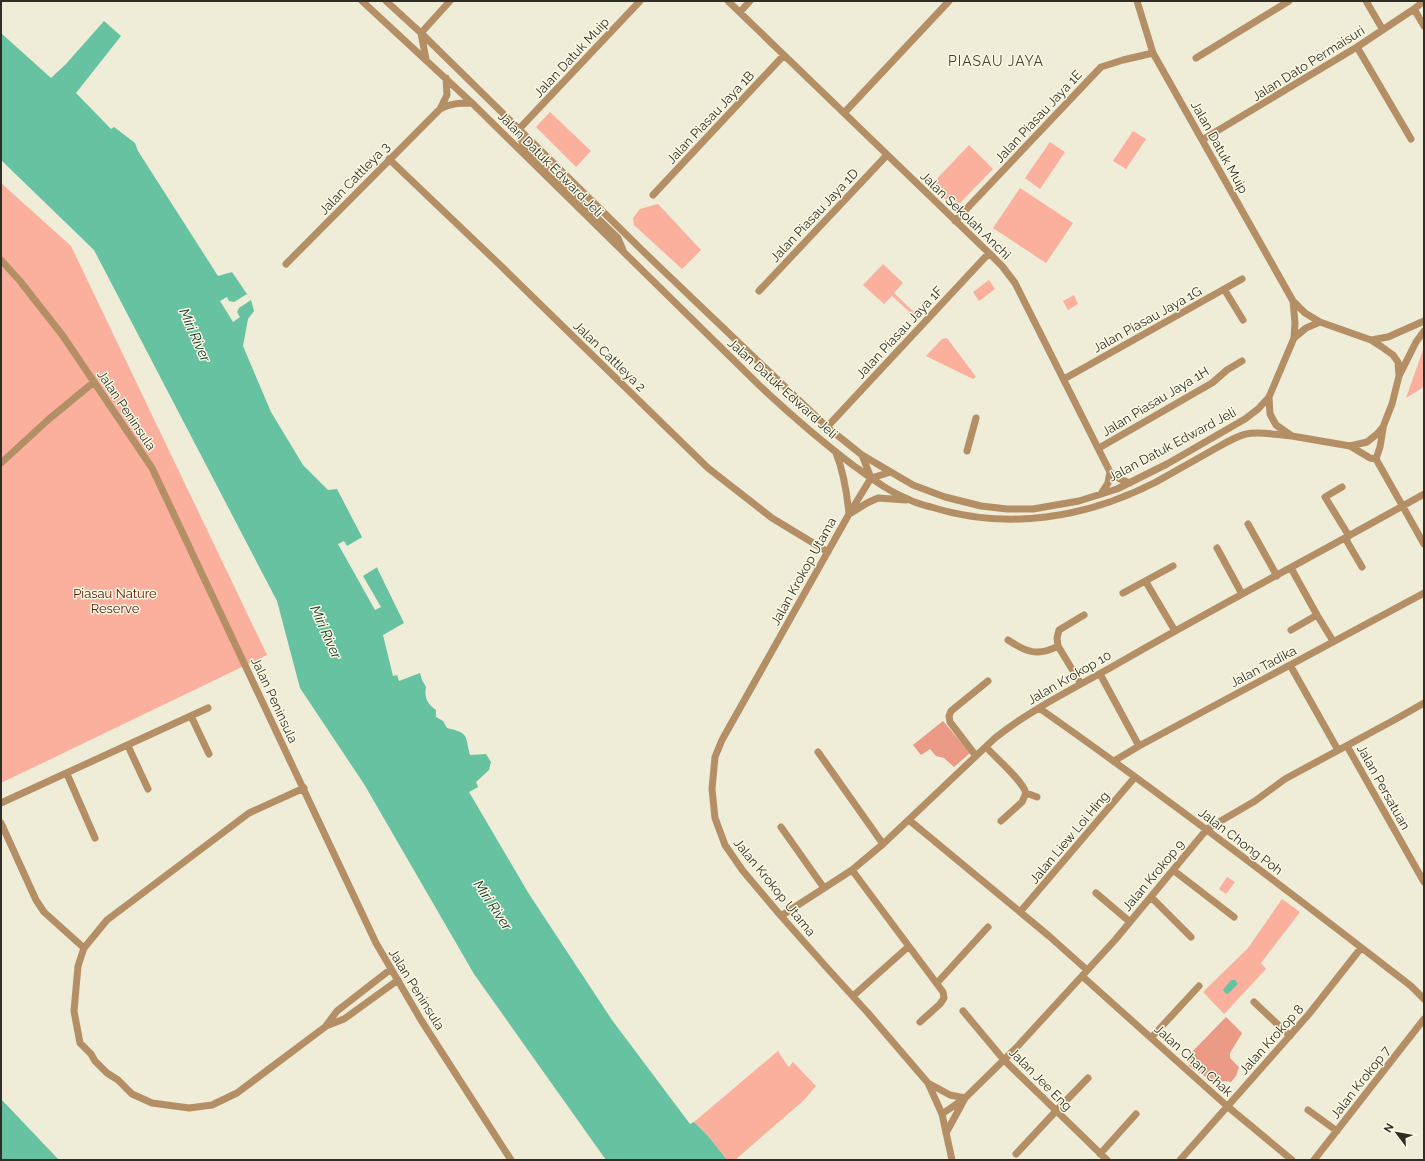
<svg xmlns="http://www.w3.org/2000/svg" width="1425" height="1161" viewBox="0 0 1425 1161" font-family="Raleway,sans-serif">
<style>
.green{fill:#fab09d}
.forest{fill:#ea9a85}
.water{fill:#66c2a1}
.pier{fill:#efecd8}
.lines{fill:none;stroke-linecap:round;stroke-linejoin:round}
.minor{stroke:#b48e65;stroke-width:7}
.labels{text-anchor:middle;stroke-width:3;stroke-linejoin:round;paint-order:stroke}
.street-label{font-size:13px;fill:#2f2e26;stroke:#fcfae5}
.park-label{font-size:13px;fill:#5c1604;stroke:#fcfae5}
.neighbourhood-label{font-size:14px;letter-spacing:1px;fill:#424030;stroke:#fcfae5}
.water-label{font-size:14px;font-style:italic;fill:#0c3629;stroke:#fcfae5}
</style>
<rect width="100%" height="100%" fill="#efecd8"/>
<path class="green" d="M550,112L591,151L576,167L536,127Z
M1133,131L1146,139L1126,169L1113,161Z
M1050,142L1065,152L1040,189L1025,178Z
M969,145L993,169L960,203L946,200L931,185Z
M1,183L71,246L267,655L1,783Z
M1020,188L1073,223L1046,263L993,228Z
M658,204L701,250L682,269L634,225L633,218L640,209Z
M883,264L903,283L894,293L917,315L915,317L892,296L884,304L863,285Z
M989,280L995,289L979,301L973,292Z
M1074,295L1078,304L1068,310L1063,301Z
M947,338L976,377L973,379L926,356L942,339Z
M1424,347V387L1406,398Z
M1227,877L1235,882L1226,894L1219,889Z
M1282,899L1300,912L1261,963L1266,969L1224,1014L1203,992L1248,948Z
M778,1051L787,1065L789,1067L793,1062L816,1086L804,1100L735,1160H727L709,1137L694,1122Z"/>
<path class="forest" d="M943,721L970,753L954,767L944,758L936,756L930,749L921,755L913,745Z
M1226,1017L1242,1033L1230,1053V1058L1239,1067L1236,1076L1231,1082L1225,1081L1215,1083L1189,1066L1188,1056Z"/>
<path class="water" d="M104,21L121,36L76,93L111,129L114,127L135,143L138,151L218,276L232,272L251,300L254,311L248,319L243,346L271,412L303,465L328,490L337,489L362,537L404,623L383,635L393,676L397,675L399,681L420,673L422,680L426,687C424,697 427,704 436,710V717L443,721L447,728C469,733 465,735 470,755L486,754L491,762L489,770L476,782L478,787L469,792L529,894L612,1020L690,1124L694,1122L709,1137L727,1160H606L474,974L364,784L300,688L277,601L94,250L1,160V33L51,78L66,64Z
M1231,980H1235L1238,984L1229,993L1226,994L1223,990Z
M1,1099L59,1160H1Z"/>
<path class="pier" d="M247,294L251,300L239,308L237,312L240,317L233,322L220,301L227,297L229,301L234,302Z
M364,536L379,566L363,576L381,607L375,610L338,544L344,541L347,546Z"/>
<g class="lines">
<path class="minor" d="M362,1L472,103L760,386C790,414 821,441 854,466C871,478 888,491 908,499C915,503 923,505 931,507C1007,531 1086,518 1156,482C1174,472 1193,461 1211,451C1222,445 1234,437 1246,434C1261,431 1277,435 1292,436
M386,1L421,33L648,256L827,427L862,455L913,485L945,497L981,506L1007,509H1033L1079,501L1117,489L1167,464L1245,419L1258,409L1269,397
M728,1L989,253L1002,266L1015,283L1110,472L1108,483L1101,494
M1137,1L1153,53L1293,301L1305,313L1320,322
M1366,1L1383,30
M1414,9L1424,26
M740,12L750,1
M1357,47L1411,139
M1196,58L1289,1
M426,59L421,33L450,1
M440,109C451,103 460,103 472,103
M844,113L949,1
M519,129L640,1
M519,129L521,139L524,147L618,238L623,250
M1202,140L1357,47L1414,9L1424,1
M389,159L500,265L708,468L772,518L828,552
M653,195L784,55
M955,221L1101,67L1123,60L1153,53
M1,260L20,281L63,336L152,468L376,943L421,1020L511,1160
M286,264L440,109L447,95L446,78
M1224,289L1243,320
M759,291L887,155
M1293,301L1295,323L1294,338
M1320,322L1371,340L1382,347L1393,355L1398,362L1399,376L1392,404L1383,427L1377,434L1367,442L1350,446L1292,436L1276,425L1270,414L1269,397L1294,338L1306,328Z
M1371,340L1388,337L1424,321
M1399,376L1416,342L1424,331
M1064,379L1242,279
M827,427L989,253
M1350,446L1370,458L1376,459
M1099,448L1212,383L1227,370L1242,361
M967,451L976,418
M836,453C844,473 847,493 849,514
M862,455L871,478
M1376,459L1424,544
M1376,459L1380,447L1383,429
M1,463L49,419L94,382
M1110,472L1120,479L1130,483
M871,478L849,514L722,740L715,757L712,789L715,818L725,845L743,871L781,916L828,969L868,1013L928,1083L942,1114L952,1160
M871,478L891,472
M1342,487L1325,497L1349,536
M851,513L867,503L878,498L906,500
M1248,524L1277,576
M1345,538L1362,567
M1217,548L1242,594
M1291,568L1317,615L1333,641
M1146,582L1175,631
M1123,593L1173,566
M1291,630L1317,615
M1008,640C1026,652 1038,657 1058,646L1081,684
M1058,646L1057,638L1059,630L1084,615
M1290,665L1338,750
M1100,674L1139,746
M1039,708C1166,797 1289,891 1411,986L1424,999
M191,716L209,754
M128,746L148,789
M1347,746L1424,882
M986,747C996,758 1022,780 1026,793L1022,802L1001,821
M818,752L883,844
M976,756L950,722L949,716L951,711L988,681
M1114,761L1139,746L1424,593
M67,774L95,838
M304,788L249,813L107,920L84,948L78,966L74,1011L80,1043L91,1054L95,1061L107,1073L118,1080L132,1094L152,1103L189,1108L212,1105L237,1093L325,1027L337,1011L391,969
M1026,793L1037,797
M1,803L208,708
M909,820L1049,936L1087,970
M1,823L36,900L44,912L84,948
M781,827L824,888
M852,870L943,992L944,998L940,1004L920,1022
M1173,870L1234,917
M1096,893L1130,922
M1151,897L1191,937
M1020,912L1135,777
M781,916L852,870L883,844L995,738C1034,707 1081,685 1124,660C1223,603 1325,550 1424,494
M1082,976L1227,1106L1292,1160
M937,983L988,927
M853,996L908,947
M1254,1002L1290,1036
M963,1011L1004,1060L1107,1160
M326,1026L344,1019L398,980
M1151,1038L1199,986
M928,1083L950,1095L965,1098
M1308,1110L1337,1131
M942,1114L965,1098L1016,1048L1115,940L1207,829L1255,801L1285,779L1396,719L1424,703
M946,1133L964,1100
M1016,1154L1056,1111L1088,1078
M1100,1154L1136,1114
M1180,1160L1309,1014L1361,948
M1314,1160L1424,1019"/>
</g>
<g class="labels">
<g class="street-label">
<text transform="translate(571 57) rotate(-47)" y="5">Jalan Datuk Muip</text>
<text transform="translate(1308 63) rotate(-32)" y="5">Jalan Dato Permaisuri</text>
<text transform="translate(1038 116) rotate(-47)" y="5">Jalan Piasau Jaya 1E</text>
<text transform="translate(710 117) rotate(-47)" y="5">Jalan Piasau Jaya 1B</text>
<text transform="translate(1220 147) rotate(61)" y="5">Jalan Datuk Muip</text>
<text transform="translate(551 164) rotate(45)" y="5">Jalan Datuk Edward Jeli</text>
<text transform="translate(354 178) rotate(-46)" y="5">Jalan Cattleya 3</text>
<text transform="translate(814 215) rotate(-47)" y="5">Jalan Piasau Jaya 1D</text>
<text transform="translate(966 215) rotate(44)" y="5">Jalan Sekolah Anchi</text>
<text transform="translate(1147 319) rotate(-29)" y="5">Jalan Piasau Jaya 1G</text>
<text transform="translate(899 332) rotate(-47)" y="5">Jalan Piasau Jaya 1F</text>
<text transform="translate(610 356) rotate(44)" y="5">Jalan Cattleya 2</text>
<text transform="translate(783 388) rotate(42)" y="5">Jalan Datuk Edward Jeli</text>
<text transform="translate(1155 401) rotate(-31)" y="5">Jalan Piasau Jaya 1H</text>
<text transform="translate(127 410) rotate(56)" y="5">Jalan Peninsula</text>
<text transform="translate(1172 444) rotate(-28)" y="5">Jalan Datuk Edward Jeli</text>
<text transform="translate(803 571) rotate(-61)" y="5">Jalan Krokop Utama</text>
<text transform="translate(1263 666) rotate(-28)" y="5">Jalan Tadika</text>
<text transform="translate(1069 677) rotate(-30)" y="5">Jalan Krokop 10</text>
<text transform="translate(275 700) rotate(65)" y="5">Jalan Peninsula</text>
<text transform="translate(1384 787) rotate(61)" y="5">Jalan Persatuan</text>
<text transform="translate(1069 837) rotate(-50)" y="5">Jalan Liew Loi Hing</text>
<text transform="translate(1241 841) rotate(37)" y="5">Jalan Chong Poh</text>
<text transform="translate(1153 875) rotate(-50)" y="5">Jalan Krokop 9</text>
<text transform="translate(775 887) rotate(51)" y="5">Jalan Krokop Utama</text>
<text transform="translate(417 989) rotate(58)" y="5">Jalan Peninsula</text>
<text transform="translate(1271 1039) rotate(-48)" y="5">Jalan Krokop 8</text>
<text transform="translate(1194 1060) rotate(42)" y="5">Jalan Chan Chak</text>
<text transform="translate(1041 1079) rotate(45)" y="5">Jalan Jee Eng</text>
<text transform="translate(1360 1082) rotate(-52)" y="5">Jalan Krokop 7</text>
</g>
<g class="park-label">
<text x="115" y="598">Piasau Nature<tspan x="115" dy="15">Reserve</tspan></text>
</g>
<g class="neighbourhood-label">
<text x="996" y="66">PIASAU JAYA</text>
</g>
<g class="water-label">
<text transform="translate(195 335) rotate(66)" y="5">Miri River</text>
<text transform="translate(326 632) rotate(66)" y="5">Miri River</text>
<text transform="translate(493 905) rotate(56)" y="5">Miri River</text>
</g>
</g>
<rect width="1425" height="1161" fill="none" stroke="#2f2e26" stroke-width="4"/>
<g transform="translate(1397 1133) rotate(302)" stroke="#fcfae5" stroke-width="3" paint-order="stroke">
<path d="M0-3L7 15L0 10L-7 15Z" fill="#2f2e26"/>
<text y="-6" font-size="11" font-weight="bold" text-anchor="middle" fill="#2f2e26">N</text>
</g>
</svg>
